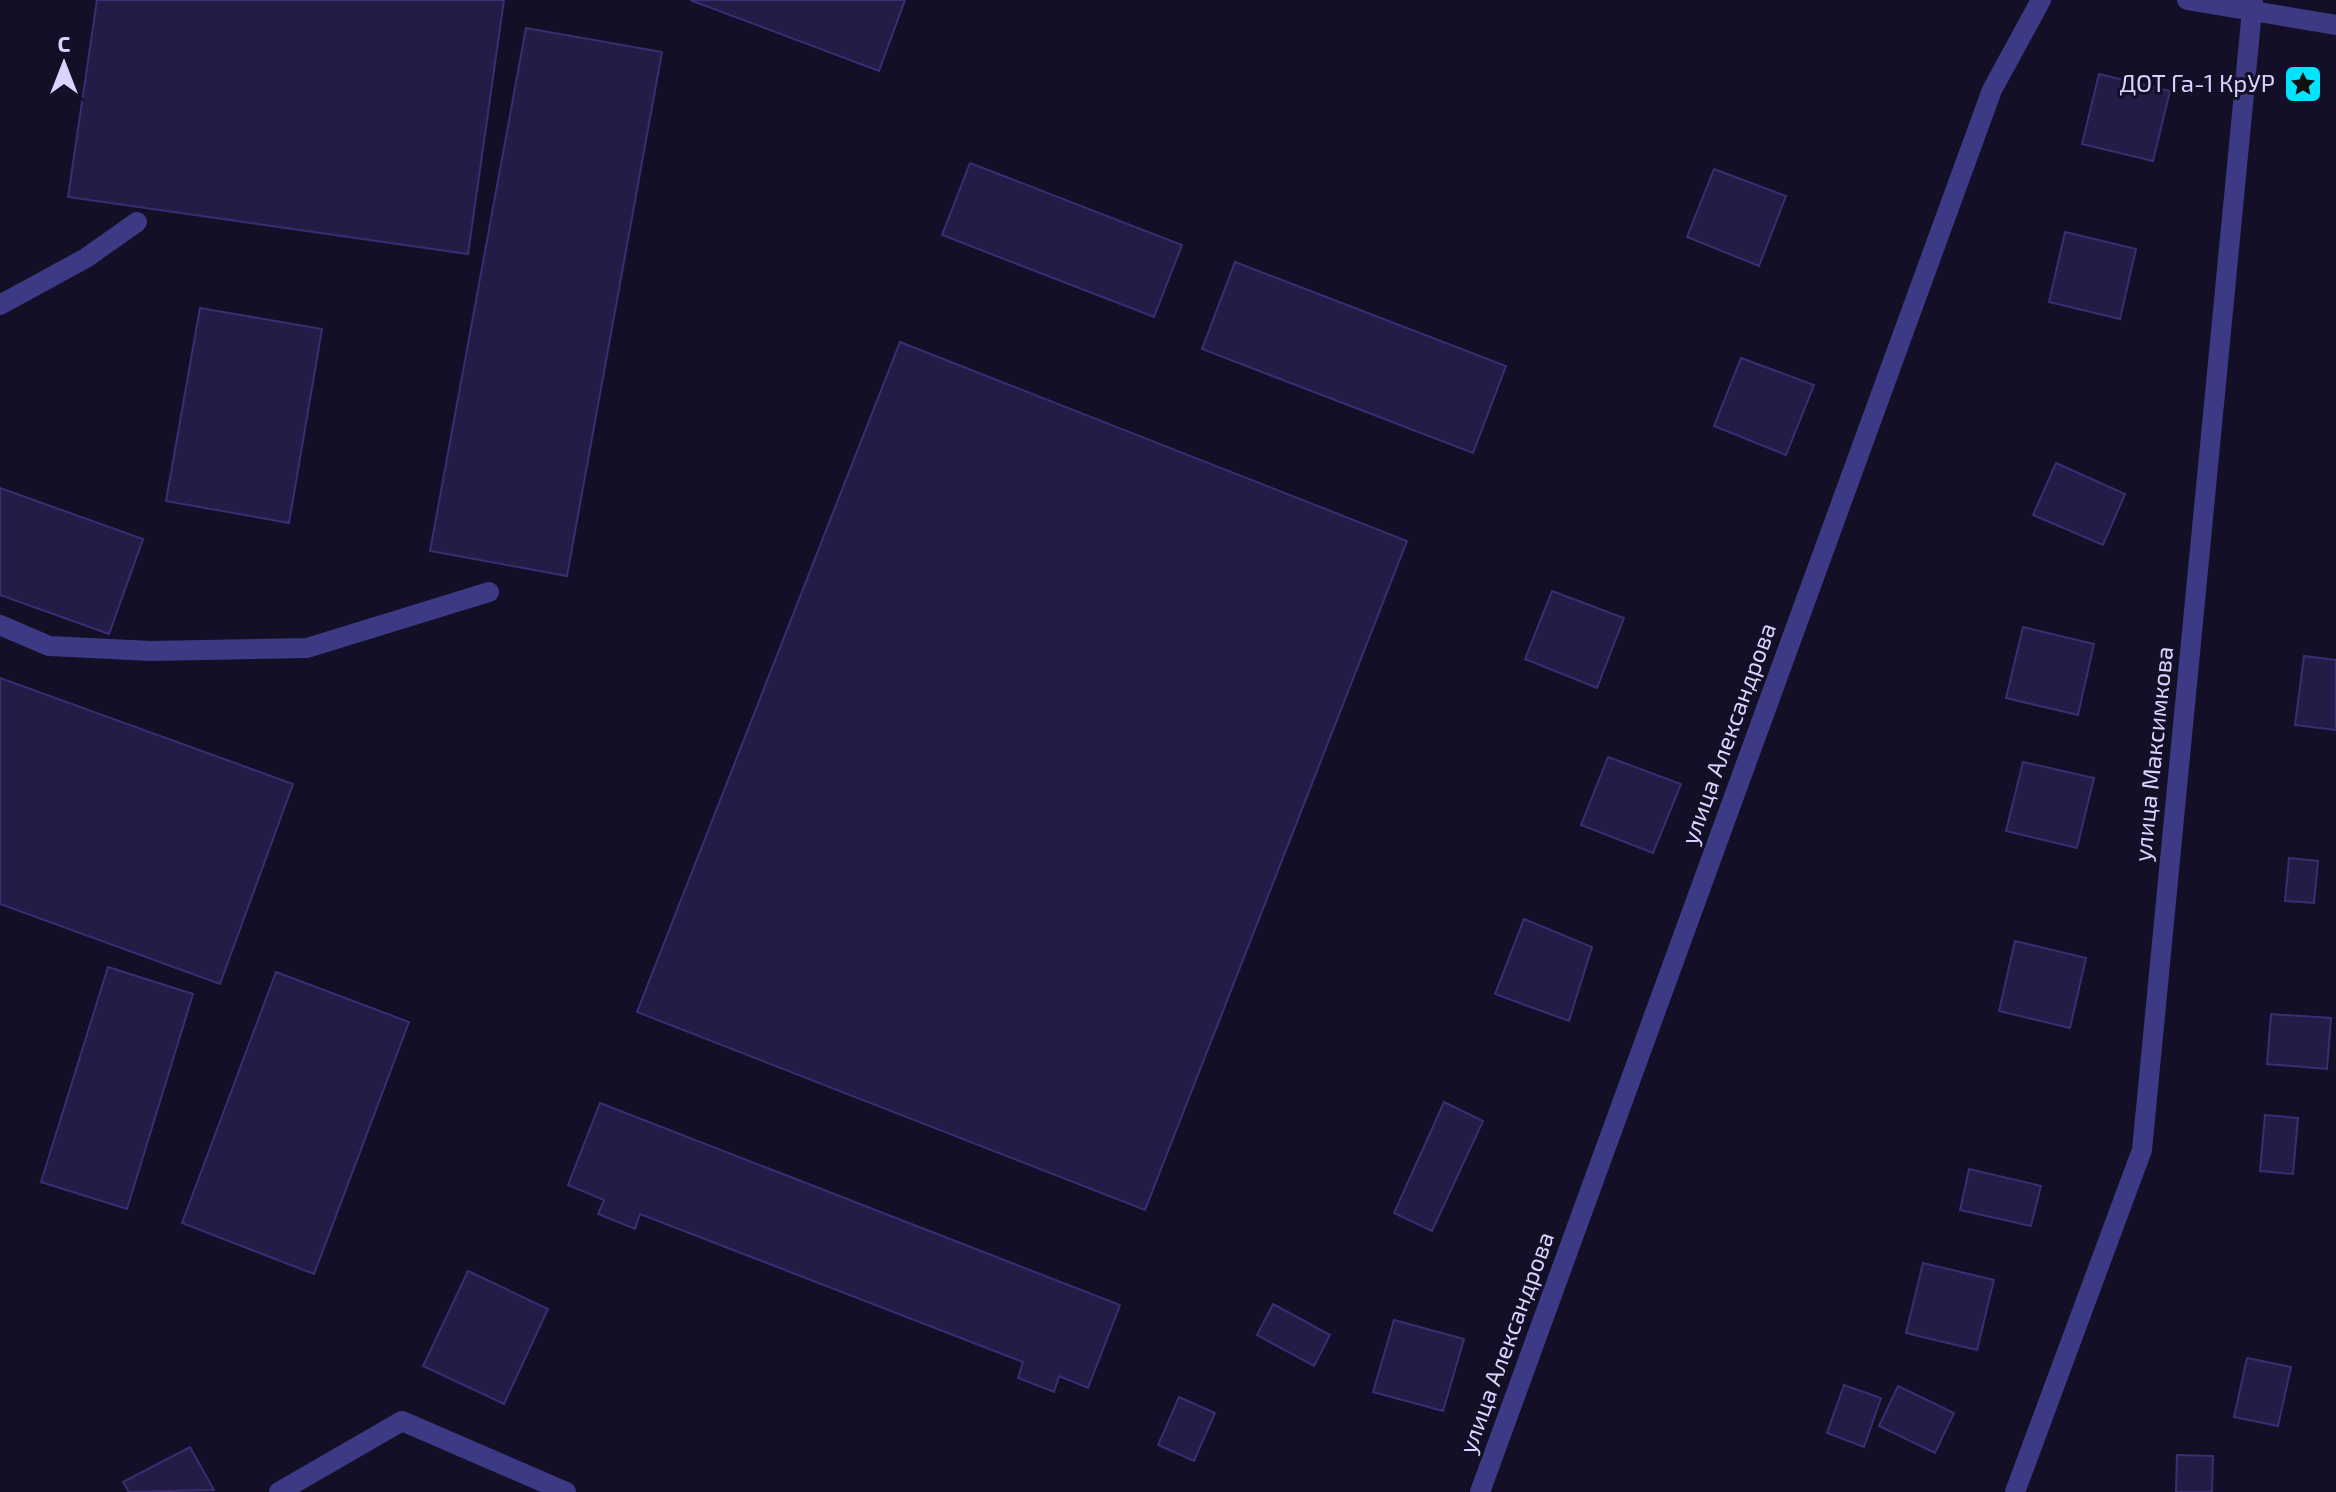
<svg xmlns="http://www.w3.org/2000/svg" width="2336" height="1492" viewBox="0 0 2336 1492" font-family="'Exo 2',sans-serif">
<style>
.building{fill:#241b47;stroke:#3b2d73;stroke-width:2}
.lines{fill:none;stroke-linecap:round;stroke-linejoin:round}
.service{stroke:#3d3a85;stroke-width:20}
.minor{stroke:#3d3a85;stroke-width:20}
.labels{text-anchor:middle;stroke-width:6;stroke-linejoin:round;paint-order:stroke}
.poi-label{font-size:24px;fill:#d9d4ff;stroke:#130f26;text-anchor:end}
.street-label{font-size:24px;fill:#d9d4ff;stroke:#130f26}
</style>
<rect width="100%" height="100%" fill="#130f26"/>
<path class="building" d="M97,0H504L468,254L68,197Z
M690,0H905L879,71Z
M526,28L662,52L567,576L430,551Z
M2099,74L2170,91L2153,161L2082,144Z
M970,163L1182,245L1154,317L942,235Z
M1714,169L1786,196L1759,266L1687,237Z
M2065,232L2136,249L2120,319L2049,302Z
M1235,262L1506,366L1473,453L1202,349Z
M200,308L322,329L289,523L166,501Z
M900,342L1407,541L1145,1210L637,1012Z
M1741,358L1814,385L1786,455L1714,426Z
M2056,463L2125,494L2103,545L2033,515Z
M0,488L143,539L109,634L0,595Z
M1552,591L1624,618L1597,688L1525,659Z
M2023,627L2094,644L2078,715L2006,698Z
M2304,656L2336,660V730L2295,725Z
M0,678L293,784L220,984L0,904Z
M1608,757L1681,784L1653,853L1581,825Z
M2023,762L2094,778L2077,848L2006,831Z
M2289,858L2318,861L2314,903L2285,901Z
M1524,919L1592,947L1569,1021L1495,994Z
M2015,941L2086,958L2070,1028L1999,1011Z
M108,967L193,994L127,1209L41,1182Z
M276,972L409,1022L314,1274L182,1223Z
M2271,1014L2331,1018L2327,1069L2267,1064Z
M1444,1102L1483,1121L1432,1231L1394,1213Z
M600,1103L1120,1305L1088,1388L1059,1376L1054,1392L1018,1378L1023,1362L640,1214L635,1229L598,1214L604,1200L568,1185Z
M2265,1115L2298,1118L2293,1174L2260,1171Z
M1969,1169L2041,1186L2031,1226L1960,1210Z
M1923,1263L1994,1280L1977,1350L1906,1333Z
M468,1271L548,1309L504,1404L423,1366Z
M1273,1304L1330,1335L1314,1366L1257,1335Z
M1394,1320L1464,1339L1443,1411L1373,1392Z
M2247,1358L2291,1367L2278,1426L2234,1417Z
M1844,1385L1881,1398L1864,1447L1827,1433Z
M1898,1386L1954,1413L1935,1453L1879,1426Z
M1179,1397L1215,1413L1194,1461L1158,1445Z
M190,1447L214,1490L129,1492L123,1482Z
M2177,1455L2213,1456L2212,1492H2176Z"/>
<g class="lines">
<path class="service" d="M0,305L86,258L137,222
M0,625L49,646L151,651L307,648L489,592"/>
<path class="minor" d="M2187,0L2336,25
M279,1492L402,1421L566,1492
M1480,1492L1992,90L2041,0
M2015,1492L2142,1150L2253,0"/>
</g>
<defs>
<g id="sight-square" transform="scale(2)"><rect x="-9" y="-9" width="18" height="18" rx="4" fill="#00e5ff" stroke="#130f26"/><path d="M0-6L1.8-2.2L6-1.7L2.9 1.2L3.7 5.4L0 3.3L-3.7 5.4L-2.9 1.2L-6-1.7L-1.8-2.2Z" fill="#111"/></g>
</defs>
<g fill-rule="evenodd">
<use href="#sight-square" x="2303" y="84"/>
</g>
<g class="labels">
<g class="poi-label">
<text x="2275" y="92">ДОТ Га-1 КрУР</text>
</g>
<g class="street-label">
<text transform="translate(1729 734) rotate(-70)" y="8">улица Александрова</text>
<text transform="translate(2154 754) rotate(-84)" y="8">улица Максимкова</text>
<text transform="translate(1507 1343) rotate(-70)" y="8">улица Александрова</text>
</g>
</g>
<g transform="translate(64 64)" stroke="#130f26" stroke-width="6" paint-order="stroke">
<path d="M0-6L14 30L0 20L-14 30Z" fill="#d9d4ff"/>
<text y="-12" font-size="22" font-weight="bold" text-anchor="middle" fill="#d9d4ff">С</text>
</g>
</svg>
